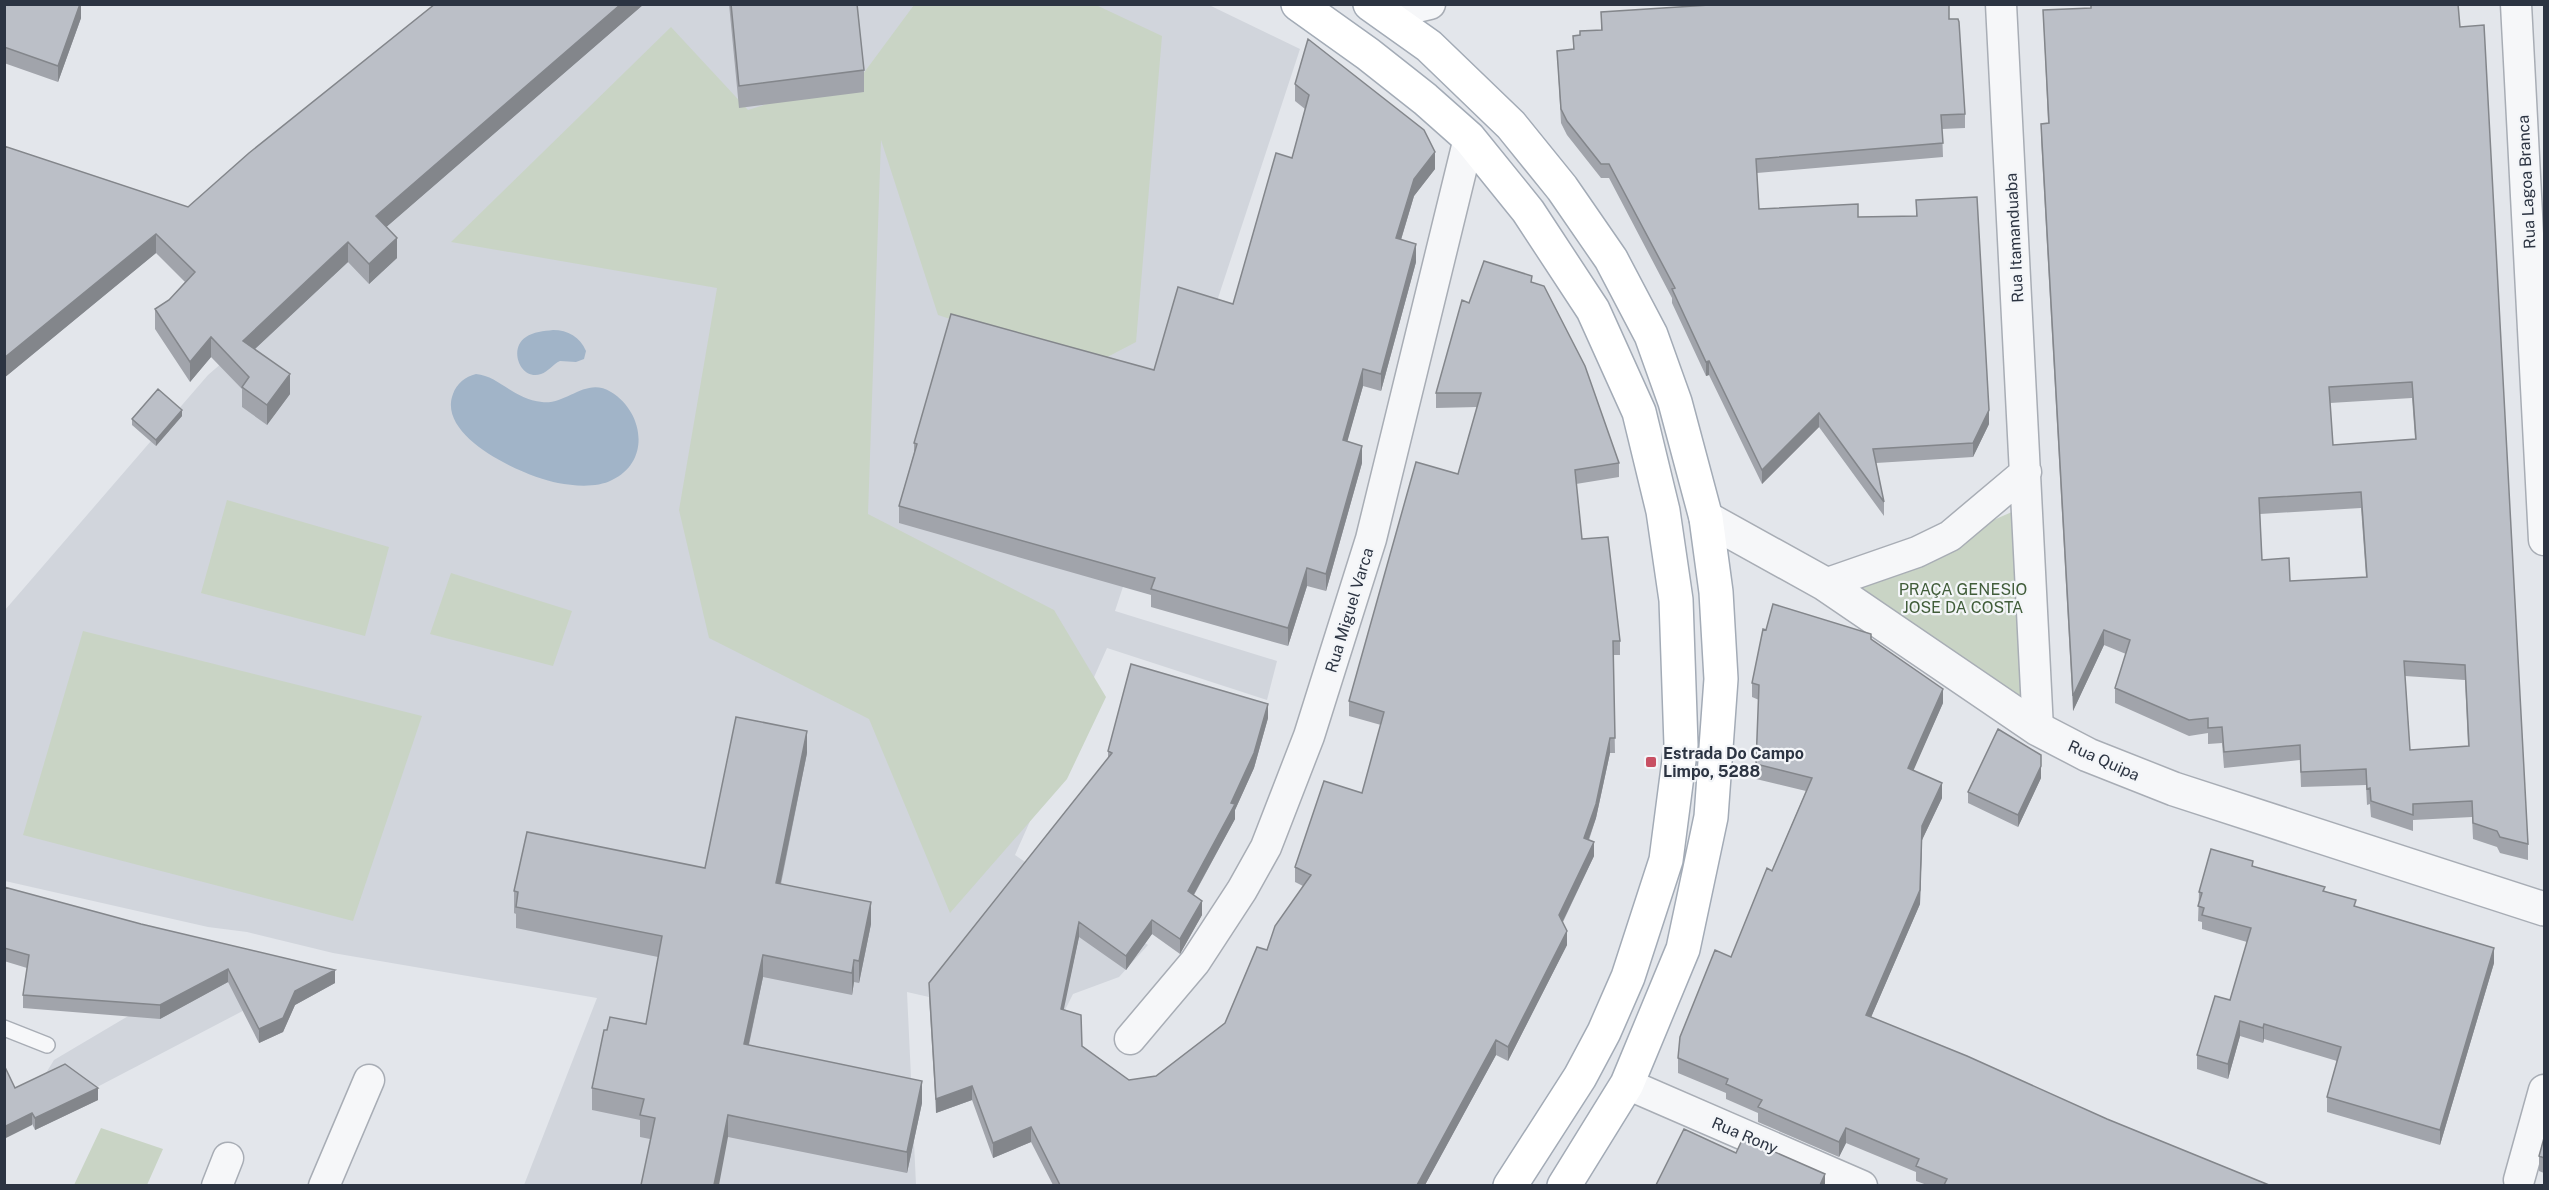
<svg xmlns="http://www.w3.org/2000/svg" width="2549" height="1190" viewBox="0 0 2549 1190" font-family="'Public Sans',sans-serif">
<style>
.built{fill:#d1d5dc}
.green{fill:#c9d4c5}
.water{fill:#a1b4c8}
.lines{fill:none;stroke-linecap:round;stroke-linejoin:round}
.service-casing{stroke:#a8adb5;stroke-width:18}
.minor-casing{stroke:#a8adb5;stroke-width:33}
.tertiary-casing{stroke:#a8adb5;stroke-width:36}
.primary-casing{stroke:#a3abb6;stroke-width:36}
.service{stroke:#f6f7f9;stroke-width:15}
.minor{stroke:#f6f7f9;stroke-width:30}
.tertiary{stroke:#f6f7f9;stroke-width:33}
.primary{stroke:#fff;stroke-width:33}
.wall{fill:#a1a4ab;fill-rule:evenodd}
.shaded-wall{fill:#83868b}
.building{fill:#bbbfc7;stroke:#83868b;stroke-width:1.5;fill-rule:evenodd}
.poi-dot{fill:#c85063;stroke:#f3f5f8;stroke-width:2}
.labels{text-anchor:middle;stroke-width:4.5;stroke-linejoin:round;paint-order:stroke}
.street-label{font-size:16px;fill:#2c3442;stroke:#f3f5f8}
.park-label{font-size:16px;fill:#415d3a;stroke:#f3f5f8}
.poi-label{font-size:16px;font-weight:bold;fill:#2c3442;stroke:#f3f5f8;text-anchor:start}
</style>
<rect width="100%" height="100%" fill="#e3e6eb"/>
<path class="built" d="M636,5H1209L1300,49L1115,611L1277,661L1267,700L1107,648L1015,855L1148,945L1119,977L1073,994L1057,1026L907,992L916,1185H524L597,998L333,953L247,932L208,927L5,881V610L208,375Z
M238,951L325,968L78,1097L46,1073L54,1060Z"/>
<path class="green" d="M914,5H1096L1162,36L1136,342L1092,365L938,315L881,140L868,514L1054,610L1106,697L1067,779L950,913L869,719L709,638L679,510L717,288L451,242L671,27L748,110L863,74Z
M227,500L389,547L365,636L201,593Z
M2021,508L2029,717L1840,587Z
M451,573L572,611L553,666L430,634Z
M83,631L422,716L353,921L23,835Z
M101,1128L163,1149L147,1185H74Z"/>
<path class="water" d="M553,330C568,330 580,337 586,351L584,359L576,362L560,361C553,364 548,372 541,374C520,381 508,348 526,337C533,332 544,331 553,330Z
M476,374C499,376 513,399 542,402C567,405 586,376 611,392C644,412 651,462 612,480C597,488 574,486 558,483C526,477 436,438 453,394C457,383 465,377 476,374Z"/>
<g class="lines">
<g class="service-casing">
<path id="service" d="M4,1028L47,1045"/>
</g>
<g class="minor-casing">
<path id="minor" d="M2001,4L2038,729
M2516,4L2544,540
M1384,15L1430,4
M1825,584L1917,552L1950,536L2026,472
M1130,1039L1195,962L1242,890L1266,847L1309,736L1371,539L1469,138
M1627,1084L1862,1186
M2519,1180L2544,1090
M217,1186L228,1158
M324,1186L369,1080"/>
</g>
<g class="tertiary-casing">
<path id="tertiary" d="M1706,518L1825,584L2038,729L2088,755L2174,789L2544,909"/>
</g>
<g class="primary-casing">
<path id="primary" d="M1298,4L1368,54L1425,99L1469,138L1528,211L1593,310L1639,412L1663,511L1676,600L1681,745L1666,860L1628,977L1604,1032L1580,1077L1510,1186
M1370,4L1429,46L1511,125L1562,188L1611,259L1651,335L1675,402L1706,518L1716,592L1721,679L1711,817L1683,949L1627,1084L1564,1186"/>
</g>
<use href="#service" class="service"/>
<use href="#minor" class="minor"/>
<use href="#tertiary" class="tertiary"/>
<use href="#primary" class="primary"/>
</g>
<path class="wall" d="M4,4H81V18L58,82L4,63Z
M435,4H644L386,227L397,258L369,284L348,262L255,349L290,394L267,425L242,407V389L211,357L190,382L155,329V309L169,300L185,282L156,253L4,378V146L188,207Z
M729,4H857L864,70V92L739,108Z
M2458,4L2528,844V860L2500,853L2497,847L2473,839L2472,817L2413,820V831L2371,817L2370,804L2367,805L2366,785L2301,787L2300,760L2224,768L2222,743L2208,744V733L2189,736L2115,703V688L2126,654L2104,645L2073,711L2041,139V124L2048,123L2043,10ZM2412,398L2415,439L2333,445L2330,403ZM2361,508L2366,577L2290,581L2262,560L2260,514ZM2405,676L2465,680L2468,746L2410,750Z
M1601,12L1949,19L1965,114V128L1942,129L1943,157L1757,173L1759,209L1858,217L1916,216V200L1989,424L1973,457L1876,463L1884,502V516L1819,427L1762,484L1709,375L1706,376L1672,303V298L1609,178H1601L1567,135L1561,123L1557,51L1573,49V36L1601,31Z
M1295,84L1435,169L1414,196L1401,240L1416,262L1381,391L1363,386L1347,441L1362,463L1326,591L1307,586L1288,646L1151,607V595L899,523V506L914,453V443L1154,370L1233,304L1292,158L1305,109L1295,101Z
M1532,282L1619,463V477L1576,484L1582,539L1620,641V655H1613L1615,753H1610L1596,818L1589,840L1594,856L1563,922L1567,945L1508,1061L1496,1055L1425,1185H1053L1031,1142L993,1158L972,1100L936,1113L929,997V983L1108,758V751L1268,718L1254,768L1235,810V819L1194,895L1202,915L1181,952L1180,954L1152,934L1126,970L1079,937L1063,1009L1082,1046L1129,1080L1156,1076L1225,1023L1303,886L1295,882V867L1362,793L1381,725L1349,716V701L1458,474L1477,407L1436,408V393L1469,303Z
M182,416L156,446L132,425V419Z
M1871,639L1943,703L1913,770L1942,798L1922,840L1920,904L1871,1017L2107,1119L2269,1185H1927L1916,1181V1172L1846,1143L1839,1157L1758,1122V1113L1726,1099V1093L1678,1073V1058L1731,957L1772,871L1806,791L1756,779L1759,700L1752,697V683Z
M807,753L781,884L871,924L859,983L854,982L852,995L763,977L749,1045L922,1103L907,1173L728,1137L650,1139L640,1137V1120L592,1110V1088L607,1030L646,1024L658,957L516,928V914L514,913V891L705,868Z
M2041,778L2018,827L1968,803V792Z
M2253,866L2325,891L2356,907L2494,963L2440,1145L2327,1112V1097L2337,1061L2264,1039L2263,1043L2240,1036L2228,1079L2197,1069V1055L2230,1000L2247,942L2202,929V922L2198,921L2199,892Z
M4,887L335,983L295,1005L283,1032L259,1043L228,982L160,1019L23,1008V995L27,968L4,961Z
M15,1088L98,1100L35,1130Z
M2544,1138V1173L2539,1171V1156Z"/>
<path class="shaded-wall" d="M80,4H81V18L58,82V66Z
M621,4H644L376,236V216Z
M1435,152V169L1414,196L1396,256V238L1414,179Z
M156,234V253L4,378V358Z
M397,238V258L369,284V264Z
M348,242V262L243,360V341Z
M1416,244V262L1381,391V374Z
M211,337V357L190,382V362Z
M1709,361V375L1706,376V362Z
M1363,369V386L1343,457V440Z
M290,374V394L267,425V405Z
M182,410V416L156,446V440Z
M1989,410V424L1973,457V443Z
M1819,413V427L1762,484V470Z
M1362,446V463L1326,591V574Z
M1307,568V586L1288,646V628Z
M2104,630V645L2073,711V696Z
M1943,689V703L1908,783V768Z
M1268,704V718L1254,768L1235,810V819L1188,905V891L1231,803Z
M807,731V753L776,905V883Z
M1610,738V753L1596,818L1584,852V838Z
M2041,766V778L2018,827V815Z
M1942,783V798L1922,840L1920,904L1866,1029V1015L1922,826Z
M1594,842V856L1559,929V915Z
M1202,901V915L1180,954V939Z
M871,902V924L859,983V961Z
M1152,920V934L1126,970V956Z
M1079,922V937L1061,1023V1009Z
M1567,931V945L1508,1061V1047Z
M2494,948V963L2440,1145V1130Z
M763,955V977L744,1066V1044Z
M854,960V982L852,995V973Z
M228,969V982L160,1019V1005Z
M335,970V983L295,1005L283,1032L259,1043V1029L295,991Z
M2240,1021V1036L2228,1079V1064Z
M2264,1024V1039L2263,1043V1028Z
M1496,1040V1055L1425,1185H1417Z
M922,1081V1103L907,1173V1152Z
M972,1086V1100L936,1113V1099Z
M98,1088V1100L35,1130V1118Z
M32,1113V1125L4,1139V1127Z
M728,1115V1137L719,1185H714Z
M1031,1127V1142L993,1158V1143Z
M1846,1128V1143L1839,1157V1142Z
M1825,1174V1185H1820Z"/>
<path class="building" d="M4,4H80L58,66L4,47Z
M435,4H621L376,216L397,238L369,264L348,242L243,341L290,374L267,405L242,387L249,377L211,337L190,362L155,309L169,300L195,272L156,234L4,358V146L188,207L249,153Z
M731,4H857L864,70L739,86Z
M1725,4H1949V19H1958L1959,22L1965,114L1941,115L1943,143L1756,159L1759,209L1858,204V217L1917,216L1916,200L1977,197L1989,410L1973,443L1873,449L1884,502L1819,413L1762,470L1709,361L1706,362L1672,289L1675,288L1609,164H1601L1567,121L1561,109L1557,51L1574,49L1573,36L1580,35V31L1602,30L1601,12Z
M2091,4H2458L2460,27L2484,25L2528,844L2500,837L2497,831L2473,823L2472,801L2413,804V815L2371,801L2370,788L2367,789L2366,769L2301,772L2300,745L2224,752L2222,727L2208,728V718L2189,720L2115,688L2130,640L2104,630L2073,696L2041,124L2049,123L2043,10L2091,8ZM2412,382L2416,439L2333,445L2329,387ZM2361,492L2367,577L2290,581L2289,558L2262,560L2259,498ZM2404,661L2465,665L2469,746L2410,750Z
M1308,39L1424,130L1435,152L1414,179L1396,238L1416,244L1381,374L1363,369L1343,440L1362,446L1326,574L1307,568L1288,628L1151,589L1155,578L899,506L917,444L914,443L951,314L1154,370L1178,287L1233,304L1276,153L1292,158L1309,95L1295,84Z
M1484,261L1532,276L1531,282L1544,286L1585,366L1619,463L1575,470L1582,539L1608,537L1620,641H1613L1615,738H1610L1596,804L1584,838L1594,842L1559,915L1567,931L1508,1047L1496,1040L1417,1185H1060L1031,1127L993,1143L972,1086L936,1099L929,983L1112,753L1108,751L1131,664L1268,704L1254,753L1231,803L1235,804L1188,891L1202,901L1181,937L1180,939L1152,920L1126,956L1079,922L1061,1009L1081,1015L1082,1046L1129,1080L1156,1076L1225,1023L1257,947L1267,950L1275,926L1311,875L1295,867L1324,781L1362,793L1384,712L1349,701L1416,462L1458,474L1481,393H1436L1462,300L1469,303Z
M158,389L182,410L156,440L132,419Z
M1773,604L1871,634V639L1943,689L1908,768L1942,783L1922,826L1920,890L1866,1015L1967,1056L2107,1119L2269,1185H1944L1947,1179L1916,1166L1919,1159L1846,1128L1839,1142L1758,1107L1762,1100L1726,1084L1728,1079L1678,1058L1680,1037L1715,950L1731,957L1767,868L1772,871L1812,778L1756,764L1759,685L1752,683L1763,629L1766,630Z
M736,717L807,731L776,883L871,902L859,961L854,960L852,973L763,955L744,1044L922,1081L907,1152L728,1115L714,1185H641L655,1118L640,1115L644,1099L592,1088L604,1030H607L610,1017L646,1024L662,936L516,907L518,892L514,891L527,832L705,868Z
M1998,729L2041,755V766L2018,815L1968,792Z
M2211,849L2253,861L2252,866L2325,887L2323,891L2356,900L2354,906L2494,948L2440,1130L2327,1097L2341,1047L2264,1024L2263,1028L2240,1021L2228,1064L2197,1055L2215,996L2230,1000L2251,928L2202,915L2204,908L2198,906L2202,893L2199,892Z
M4,887L141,924L335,970L295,991L283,1018L259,1029L228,969L160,1005L23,995L29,955L4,948Z
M65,1064L98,1088L35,1118L32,1113L4,1127V1065L15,1088Z
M1684,1129L1736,1153L1743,1138L1825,1174L1820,1185H1656Z
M2544,1138V1158L2539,1156Z"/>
<rect class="poi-dot" x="1645" y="756" width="12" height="12" rx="3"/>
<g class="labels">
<g class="street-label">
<text transform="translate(2526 182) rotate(-93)" y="6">Rua Lagoa Branca</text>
<text transform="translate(2014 238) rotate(-93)" y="6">Rua Itamanduaba</text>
<text transform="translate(1349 610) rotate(-73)" y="6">Rua Miguel Varca</text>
<text transform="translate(2104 760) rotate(24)" y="6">Rua Quipa</text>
<text transform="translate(1745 1135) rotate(23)" y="6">Rua Rony</text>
</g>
<g class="park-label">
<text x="1963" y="595">PRAÇA GENESIO<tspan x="1963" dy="18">JOSE DA COSTA</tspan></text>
</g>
<g class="poi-label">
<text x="1663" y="759">Estrada Do Campo<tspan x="1663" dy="18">Limpo, 5288</tspan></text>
</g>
</g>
<rect width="2549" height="1190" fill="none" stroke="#2c3442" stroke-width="12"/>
</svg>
